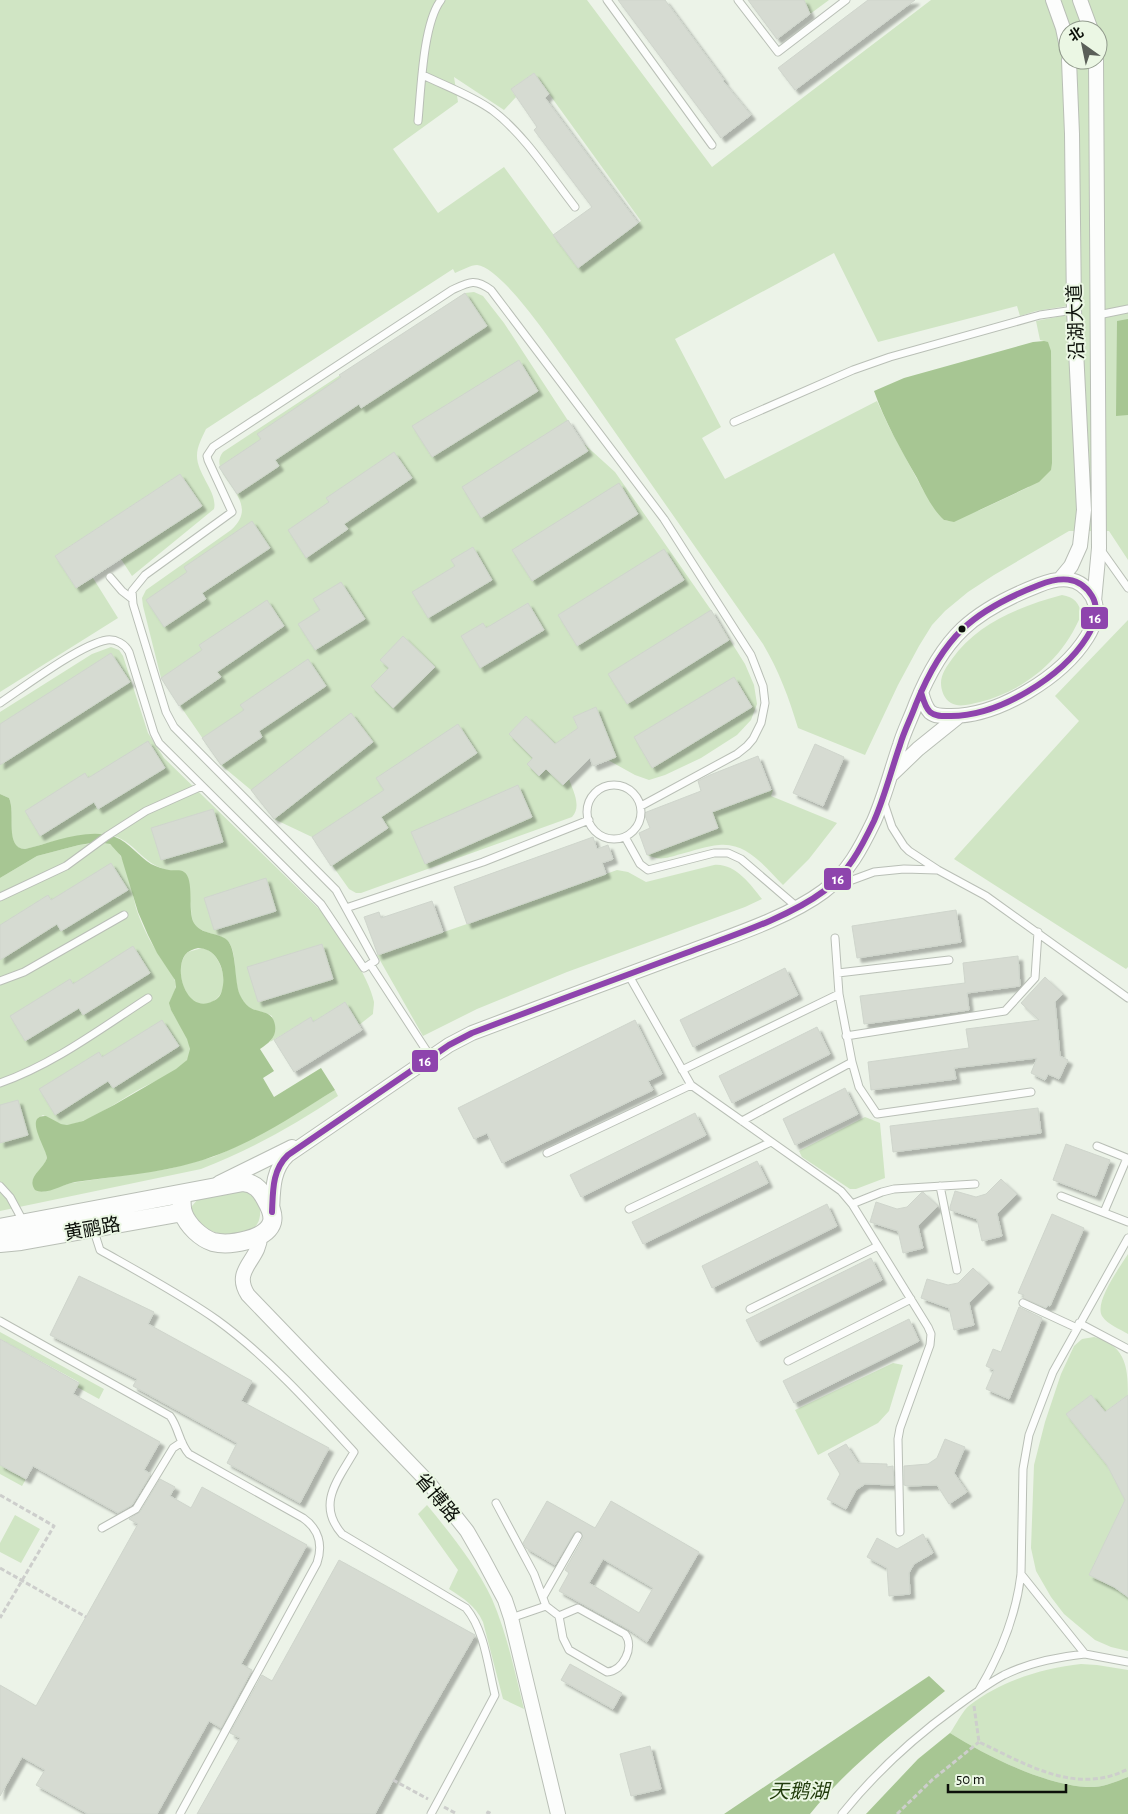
<svg xmlns="http://www.w3.org/2000/svg" width="1128" height="1814" viewBox="0 0 1128 1814" font-family="'Alegreya Sans','Noto Sans SC',sans-serif">
<style>
.green{fill:#d0e5c4;fill-rule:evenodd}
.water{fill:#a7c693;fill-rule:evenodd}
.building{fill:#d6dbd2;stroke:#cfd5cc;fill-rule:evenodd;filter:url(#shadow)}
.lines{fill:none;stroke-linecap:round;stroke-linejoin:round}
.service-casing{stroke:#b9bfb6;stroke-width:9}
.minor-casing{stroke:#b9bfb6;stroke-width:16}
.tertiary-casing{stroke:#b9bfb6;stroke-width:20}
.path{stroke:#cdcecc;stroke-width:3;stroke-dasharray:5 2.5;stroke-linecap:butt}
.service{stroke:#fcfdfc;stroke-width:7}
.minor{stroke:#fcfdfc;stroke-width:14}
.tertiary{stroke:#fcfdfc;stroke-width:18}
.bus-1-casing{stroke:#ebf7e4;stroke-width:10}
.bus-1{stroke:#8e44ad;stroke-width:6}
.bus-dot{fill:#0c100a;stroke:#ebf7e4;stroke-width:2}
.labels{text-anchor:middle;stroke-width:4;stroke-linejoin:round;paint-order:stroke}
.street-label{font-size:19px;fill:#0c100a;stroke:#ebf7e4}
.water-label{font-size:20px;font-style:italic;fill:#223d0c;stroke:#ebf7e4}
.line-badge{stroke:#ebf7e4;stroke-width:2}
.badge-label{font-size:14px;text-anchor:middle;font-weight:bold;fill:#fff}
</style>
<defs>
<filter id="shadow"><feDropShadow dx="4.5" dy="4.5" stdDeviation="1" flood-color="#0004"/></filter>
</defs>
<rect width="100%" height="100%" fill="#ecf3e8"/>
<path class="green" d="M0,0H587L712,167L931,0H1128V560L1109,531H1069L994,575L968,592L945,611L932,625L919,646L898,685L865,755L798,728C789,698 779,671 763,644L566,362C551,341 502,268 477,265C471,265 462,270 455,273L453,269L206,429C202,438 197,446 197,456C197,474 218,493 214,509L132,576L121,559L201,506L180,474L55,556L76,588L93,578L118,618L0,692ZM1068,30H1098V60H1068ZM534,73L641,221L578,268L504,167L438,213L393,149L458,102L454,77L504,110L516,97L511,89ZM834,253L878,342L1017,306L1020,316L1036,311L1067,306V315L1036,321L1040,340L1044,341L1029,487L980,510L948,521L944,520L923,490L889,427L877,401L725,479L702,438L721,427L675,339Z
M804,0H829L810,14Z
M474,292L483,296L504,323L582,442L615,472L629,492L711,610L745,664L754,685L757,704L751,720L737,735L701,758L665,775L649,780L635,775L608,760L616,756L596,708L573,717L578,729L566,736L556,745L526,716L509,734L563,785L569,779C573,791 582,806 572,817L361,893H356L349,889L312,837L274,819L251,790L221,765L161,678L143,606L142,598L146,590L231,530C266,499 204,476 223,452L465,293Z
M1062,595C1074,597 1080,603 1081,615C1063,659 1026,690 980,702C971,704 959,708 951,703C944,699 941,690 941,683C941,674 947,666 952,659C977,623 1021,606 1062,595Z
M1128,620V967L1126,969L954,859L1079,721L1055,696Z
M111,647L119,650L123,656L148,733L164,758L321,911C338,932 369,976 374,1002C374,1006 373,1010 373,1014L359,1025L345,1002L313,1022L310,1018L270,1042L275,1031L272,1016C264,1011 253,1012 247,1006C230,989 239,960 230,944C222,932 202,936 194,923C190,916 192,908 190,901C186,891 179,880 174,871C144,868 137,843 114,836C87,829 52,843 25,849C3,848 16,813 9,798L0,794V712L92,654Z
M771,790H773L771,796L837,823L809,859L783,885C765,867 747,842 719,845C706,846 693,851 681,854C666,858 661,861 647,855L718,828L712,812Z
M105,842C128,850 131,891 137,911C142,925 149,940 157,952C162,962 172,970 175,981C179,991 167,999 171,1009C176,1022 190,1035 190,1050C190,1055 188,1060 184,1063C172,1075 153,1082 138,1090C121,1100 86,1124 67,1125C59,1125 50,1119 43,1115L38,1118L47,1158L44,1166L37,1173L42,1192L71,1183L168,1169L213,1157L233,1148L270,1129L335,1090L338,1096C294,1125 251,1150 201,1169L0,1211V878L37,856L79,845Z
M714,865C735,863 750,884 762,899L745,907L567,972L477,1009L423,1036L377,955L467,924L617,870L628,872L646,882Z
M202,948C213,950 219,960 222,970C224,978 225,986 221,993C217,1002 202,1008 194,1002C181,993 175,963 188,952Z
M865,1117L880,1123L885,1178L856,1189H850L802,1157L799,1151Z
M241,1188C252,1192 259,1198 260,1210C263,1243 211,1240 197,1220C193,1215 191,1212 192,1206L198,1199Z
M1128,1254V1334C1120,1329 1108,1325 1102,1316C1094,1302 1120,1267 1128,1254Z
M0,1332L104,1389L99,1399L77,1387L79,1382L0,1339Z
M1094,1337C1128,1346 1128,1370 1128,1400L1125,1397L1105,1412L1091,1395L1066,1414L1107,1465L1125,1500L1089,1575L1114,1587L1128,1597V1651L1111,1647L1095,1640L1064,1614L1051,1597L1036,1571L1031,1548L1034,1465L1045,1422L1061,1374L1074,1346L1082,1339Z
M893,1363L903,1365L889,1411L878,1423L818,1455L795,1410Z
M0,1465L26,1479L22,1486L0,1474Z
M427,1505C450,1533 476,1565 492,1599C507,1634 515,1672 524,1709L503,1699L483,1622C475,1605 464,1599 449,1589L458,1570L418,1514Z
M15,1515L40,1529L21,1563L0,1552V1543Z
M1081,1664L1097,1665L1128,1670V1777C1117,1781 1107,1786 1095,1787C1052,1789 986,1756 950,1733C956,1725 962,1711 970,1705C1001,1681 1043,1668 1081,1664Z"/>
<path class="water" d="M1128,319V415L1116,416L1117,321Z
M1044,341L1048,342L1051,351L1052,463L1051,470L1039,482L954,522L944,520C932,509 924,492 917,478C901,450 885,422 874,391L904,378L1033,342Z
M0,794L9,798C16,813 4,848 25,849C52,843 87,827 115,837C129,842 138,856 151,864C157,867 163,869 169,870C174,871 180,869 184,872C195,879 187,911 194,923C201,935 218,932 227,940C237,949 234,982 240,995C242,999 245,1004 249,1007C259,1014 272,1009 275,1025C277,1037 269,1043 260,1049L274,1071L263,1078L274,1097L321,1068L335,1090C291,1117 246,1148 196,1162C157,1174 115,1176 75,1182C63,1184 46,1196 35,1190C26,1177 43,1170 47,1158C46,1147 23,1115 46,1116L61,1124L67,1125L83,1121L114,1105L176,1069L187,1060L190,1049L187,1039L171,1010L169,1003L176,987L175,980L157,953L148,935L138,912L121,856L110,844L98,842L79,845L37,856L0,878ZM198,948C218,948 227,973 222,990C221,995 218,999 213,1001C188,1015 173,972 185,955C188,951 193,949 198,948Z
M929,1676L945,1691C898,1729 849,1766 810,1814H724Z
M950,1733C986,1756 1052,1789 1095,1787C1107,1786 1117,1781 1128,1777V1814H866L918,1759Z"/>
<path class="building" d="M618,0H665L724,80L723,81L751,115L721,138Z
M748,0H804L810,14L777,39Z
M868,0H915L795,90L778,68Z
M534,73L549,94L545,98L638,223L578,268L553,235L592,207L534,130L537,127L511,89Z
M465,293L487,326L361,408L359,404L275,460L279,466L237,494L219,467L261,439L257,434L341,377L339,375Z
M519,360L538,391L432,457L412,426Z
M568,420L588,451L481,518L462,487Z
M394,452L412,478L344,524L348,529L306,558L288,530L329,502L326,498Z
M180,474L202,506L76,588L55,556Z
M619,483L638,514L532,581L512,550Z
M252,521L270,548L202,593L206,599L164,627L146,600L187,572L184,567Z
M473,547L492,580L428,618L412,592L455,566L451,560Z
M664,549L684,580L577,646L558,615Z
M341,582L365,619L315,650L298,624L320,610L313,599Z
M267,600L284,626L217,672L221,677L179,706L161,678L202,650L199,645Z
M528,603L544,630L480,668L461,636L483,623L486,628Z
M711,610L729,640L627,704L608,674Z
M403,636L435,667L393,708L371,686L389,668L380,660Z
M111,653L130,682L0,765V724Z
M308,659L326,686L259,731L262,737L221,765L202,738L244,710L240,705Z
M734,677L752,707L652,768L634,737Z
M596,707L616,757L593,766L590,758L563,785L546,769L539,776L527,764L533,758L509,734L526,716L555,744L578,728L573,717Z
M351,713L373,742L274,819L251,790Z
M458,724L477,753L381,817L388,828L331,866L312,837L384,790L376,778Z
M148,741L165,768L98,809L94,802L40,836L25,811L85,773L88,778Z
M815,744L844,757L823,806L793,793Z
M758,756L771,790L712,812L718,828L647,855L639,833L650,828L644,813L701,791L698,781L710,775Z
M518,785L532,817L425,864L411,832Z
M213,809L223,842L161,860L151,828Z
M593,837L597,849L608,845L613,859L602,863L606,874L467,924L454,887Z
M111,863L128,890L61,931L57,924L0,960V925L48,895L51,900Z
M266,878L276,911L214,930L204,898Z
M432,901L443,932L378,955L364,917L379,912L381,918Z
M956,910L961,942L857,958L852,926Z
M322,944L333,979L258,1002L247,967Z
M133,946L150,973L83,1015L79,1008L25,1041L10,1016L70,979L73,984Z
M1018,956L1020,986L967,993L969,1010L864,1024L860,996L965,983L963,963Z
M785,968L798,995L693,1047L680,1020Z
M1045,977L1063,994L1055,1002L1060,1056L1068,1060L1059,1079L1048,1074L1045,1080L1031,1073L1037,1058L954,1068L956,1079L871,1090L868,1062L969,1048L966,1029L1039,1020L1021,1003Z
M345,1002L362,1030L294,1072L274,1040L311,1017L313,1022Z
M162,1020L179,1046L113,1088L108,1081L55,1115L39,1089L99,1052L102,1057Z
M635,1020L662,1074L648,1081L653,1090L502,1163L487,1133L474,1139L458,1108Z
M817,1027L830,1054L732,1103L719,1076Z
M845,1088L858,1114L795,1145L783,1119Z
M18,1100L28,1135L0,1143V1105Z
M1038,1108L1041,1133L893,1152L890,1126Z
M695,1113L706,1135L581,1197L570,1175Z
M1066,1144L1110,1160L1096,1196L1053,1180Z
M757,1161L768,1183L643,1244L632,1222Z
M1001,1179L1017,1194L997,1214L1002,1236L982,1241L977,1219L950,1210V1207L955,1191L976,1197L986,1194Z
M923,1192L938,1206L918,1226L923,1248L903,1253L898,1231L870,1222L876,1202L897,1209L907,1207L921,1193Z
M827,1204L837,1226L712,1288L702,1266Z
M1052,1214L1084,1228L1050,1306L1048,1305L1046,1308L1023,1298L1024,1295L1018,1293Z
M871,1258L882,1280L757,1342L746,1320Z
M973,1268L989,1283L969,1303L974,1325L954,1330L949,1308L921,1298L927,1279L948,1285L958,1283Z
M79,1276L154,1312L148,1324L252,1381L241,1401L329,1448L300,1503L227,1463L237,1443L133,1386L137,1379L50,1335Z
M1019,1307L1042,1318L1009,1399L986,1389L994,1370L986,1366L993,1349L1001,1352Z
M909,1319L919,1341L794,1403L783,1381Z
M0,1339L79,1383L73,1394L160,1442L144,1470L151,1474L132,1505L118,1513L33,1466L26,1479L0,1465Z
M1091,1395L1105,1412L1128,1395V1597L1114,1587L1089,1575L1125,1500L1107,1465L1066,1414Z
M945,1439L965,1447L954,1473L967,1492L949,1504L937,1485L907,1486L904,1485V1466L928,1464L937,1458Z
M846,1444L858,1463L887,1464V1467L893,1466L894,1485L865,1484L856,1490L846,1509L827,1499L840,1474L828,1454Z
M160,1479L175,1487L170,1496L191,1508L202,1487L307,1545L241,1664L252,1670L221,1728L209,1721L157,1814H88L36,1785L45,1770L22,1757L0,1796V1685L36,1706L138,1524L129,1519L140,1512Z
M547,1501L595,1528L611,1501L699,1552L647,1642L628,1629L559,1591L569,1573L565,1570L583,1538L581,1532L578,1531L574,1533L555,1565L526,1548L523,1543ZM603,1559L653,1588L639,1613L589,1583Z
M923,1534L933,1553L914,1564L909,1573L910,1594L889,1596L887,1568L867,1557L877,1538L897,1549Z
M339,1560L475,1635L418,1734L375,1814H197L240,1738L230,1733L262,1675L272,1681Z
M570,1664L622,1693L613,1709L561,1680Z
M650,1746L661,1789L631,1796L620,1754Z"/>
<g class="lines">
<g class="service-casing">
<path id="service" d="M607,0L712,145
M738,0L778,52L846,0
M423,75C445,86 471,95 492,110C524,134 550,175 575,207
M418,121C421,90 423,23 441,0
M1098,315L1128,309
M734,422L853,370L890,357L1040,315L1074,310
M1101,550L1128,588
M110,577L122,591L131,598
M0,703C24,687 81,644 107,640C116,639 125,644 129,652L154,733L159,743L321,904L364,968L375,961L336,890L174,727L166,712L133,604L132,591L145,575L232,512L208,460L207,456L213,447L452,290C469,282 475,278 491,290L664,519L751,655L763,686L765,703L761,723L753,739L747,746L737,754L641,806
M587 812a27 27 0 1 1 54 0a27 27 0 1 1-54 0Z
M884,803L892,827L904,846L909,851L938,870L986,896L1128,998
M625,837L640,864L648,870L714,853H728L741,859L797,907
M836,886L874,872L904,869L937,870
M0,897L66,866L107,836L146,811L202,786
M346,908L483,862L589,820
M835,938L839,994L852,1062L859,1087L877,1114L1031,1092
M370,964L430,1056
M838,973L949,960
M628,974L691,1085L841,1191L852,1204L928,1327L931,1334L930,1345L900,1428L898,1439L900,1532
M0,981L24,972L124,915
M846,1036L1005,1011L1035,978L1038,932
M682,1070L839,994
M0,1083C54,1064 100,1029 148,998
M742,1121L852,1062
M1097,1146L1127,1158L1104,1212
M547,1153L691,1085
M0,1186L10,1197L24,1223
M940,1186L957,1270
M1061,1196L1128,1222
M852,1204L882,1192L894,1189L975,1184
M629,1209L771,1142
M93,1228L100,1250C139,1272 180,1294 217,1320C268,1357 312,1406 354,1452C338,1480 316,1504 342,1534L466,1608C485,1631 488,1667 495,1695L431,1814
M1023,1303L1077,1328
M750,1309L878,1246
M0,1321L170,1416C179,1428 179,1443 189,1454L303,1518C319,1529 323,1545 317,1563L180,1814
M1079,1323L1128,1349
M788,1361L911,1299
M496,1503L534,1574L546,1606L511,1618
M102,1528L136,1509L173,1448L182,1442
M1021,1574L1085,1654L1128,1662
M543,1597L578,1536
M546,1606L559,1616L563,1638L569,1650L607,1672C623,1671 635,1647 625,1634L578,1608L559,1616
M979,1690C1000,1655 1016,1616 1021,1574L1023,1469L1029,1435L1053,1372L1128,1238
M842,1814C875,1773 913,1738 956,1707C971,1696 987,1684 1004,1675C1028,1663 1058,1657 1085,1654"/>
</g>
<g class="minor-casing">
<path id="minor" d="M1053,0L1063,28L1068,52
M1080,0L1091,30
M1061,578L1071,566L1080,546L1084,510L1074,310L1072,134L1069,60
M1094,601L1099,548L1096,60
M892,774L918,749L959,716
M219,1183L292,1147
M272,1212C273,1191 272,1170 288,1155L449,1045L472,1033C543,1006 615,979 686,953C728,937 788,918 824,891C848,873 861,848 874,821C885,796 891,771 900,745C904,731 911,718 916,704C943,637 972,611 1039,585C1059,577 1079,575 1092,596C1100,609 1094,626 1087,637C1062,677 999,716 951,716C944,716 936,717 930,712C925,707 923,699 921,692
M260,1235C261,1260 231,1269 248,1295L428,1482L467,1531L482,1557L505,1600L511,1618L558,1814"/>
</g>
<g class="tertiary-casing">
<path id="tertiary" d="M0,1228L243,1182C255,1183 261,1190 266,1200C270,1207 274,1214 272,1222C267,1240 229,1246 213,1242C201,1238 188,1226 183,1213C181,1207 182,1200 181,1194
M0,1243L21,1241L183,1212"/>
</g>
<path class="path" d="M0,1495L54,1526L0,1618
M0,1568L86,1617
M974,1706L979,1742C1026,1764 1076,1796 1128,1769
M393,1780L428,1799
M444,1807L457,1814
M487,1814L488,1812L492,1814
M897,1814L932,1780L979,1742"/>
<use href="#service" class="service"/>
<use href="#minor" class="minor"/>
<use href="#tertiary" class="tertiary"/>
<g class="bus-1-casing">
<path id="bus-1" d="M272,1212C273,1191 272,1170 288,1155L449,1045L472,1033C543,1006 615,979 686,953C728,937 788,918 824,891C848,873 861,848 874,821C885,796 891,771 900,745C904,731 911,718 916,704C943,637 972,611 1039,585C1059,577 1079,575 1092,596C1100,609 1094,626 1087,637C1062,677 999,716 951,716C944,716 936,717 930,712C925,707 923,699 921,692"/>
</g>
<use href="#bus-1" class="bus-1"/>
</g>
<circle class="bus-dot" cx="962" cy="629" r="4.5"/>
<g class="labels">
<g class="street-label">
<text transform="translate(1075 322) rotate(-92)" y="7">沿湖大道</text>
<text transform="translate(92 1228) rotate(-10)" y="7">黄鹂路</text>
<text transform="translate(438 1497) rotate(50)" y="7">省博路</text>
</g>
<g class="water-label">
<text x="799" y="1798">天鹅湖</text>
</g>
</g>
<g class="line-badge">
<rect x="1080" y="606" width="29" height="24" rx="5" fill="#8e44ad"/>
<rect x="823" y="867" width="29" height="24" rx="5" fill="#8e44ad"/>
<rect x="411" y="1049" width="28" height="24" rx="5" fill="#8e44ad"/>
</g>
<g class="badge-label">
<text x="1095" y="623">16</text>
<text x="838" y="884">16</text>
<text x="425" y="1066">16</text>
</g>
<g transform="translate(1083 45) rotate(327)"><circle r="24" fill="#ebf7e4" stroke="#929b8d"/>
<path d="M0-4L9 19L0 12L-9 19Z" fill="#5a5f58"/>
<text y="-8" font-size="14" font-weight="bold" text-anchor="middle" fill="#0c100a">北</text>
</g>
<path d="M948 1784v8h118v-8" fill="none" stroke="#0c100a" stroke-width="2.5"/>
<text x="956" y="1784" font-size="15" fill="#0c100a" stroke="#ebf7e4" stroke-width="4" paint-order="stroke">50 m</text>
</svg>
